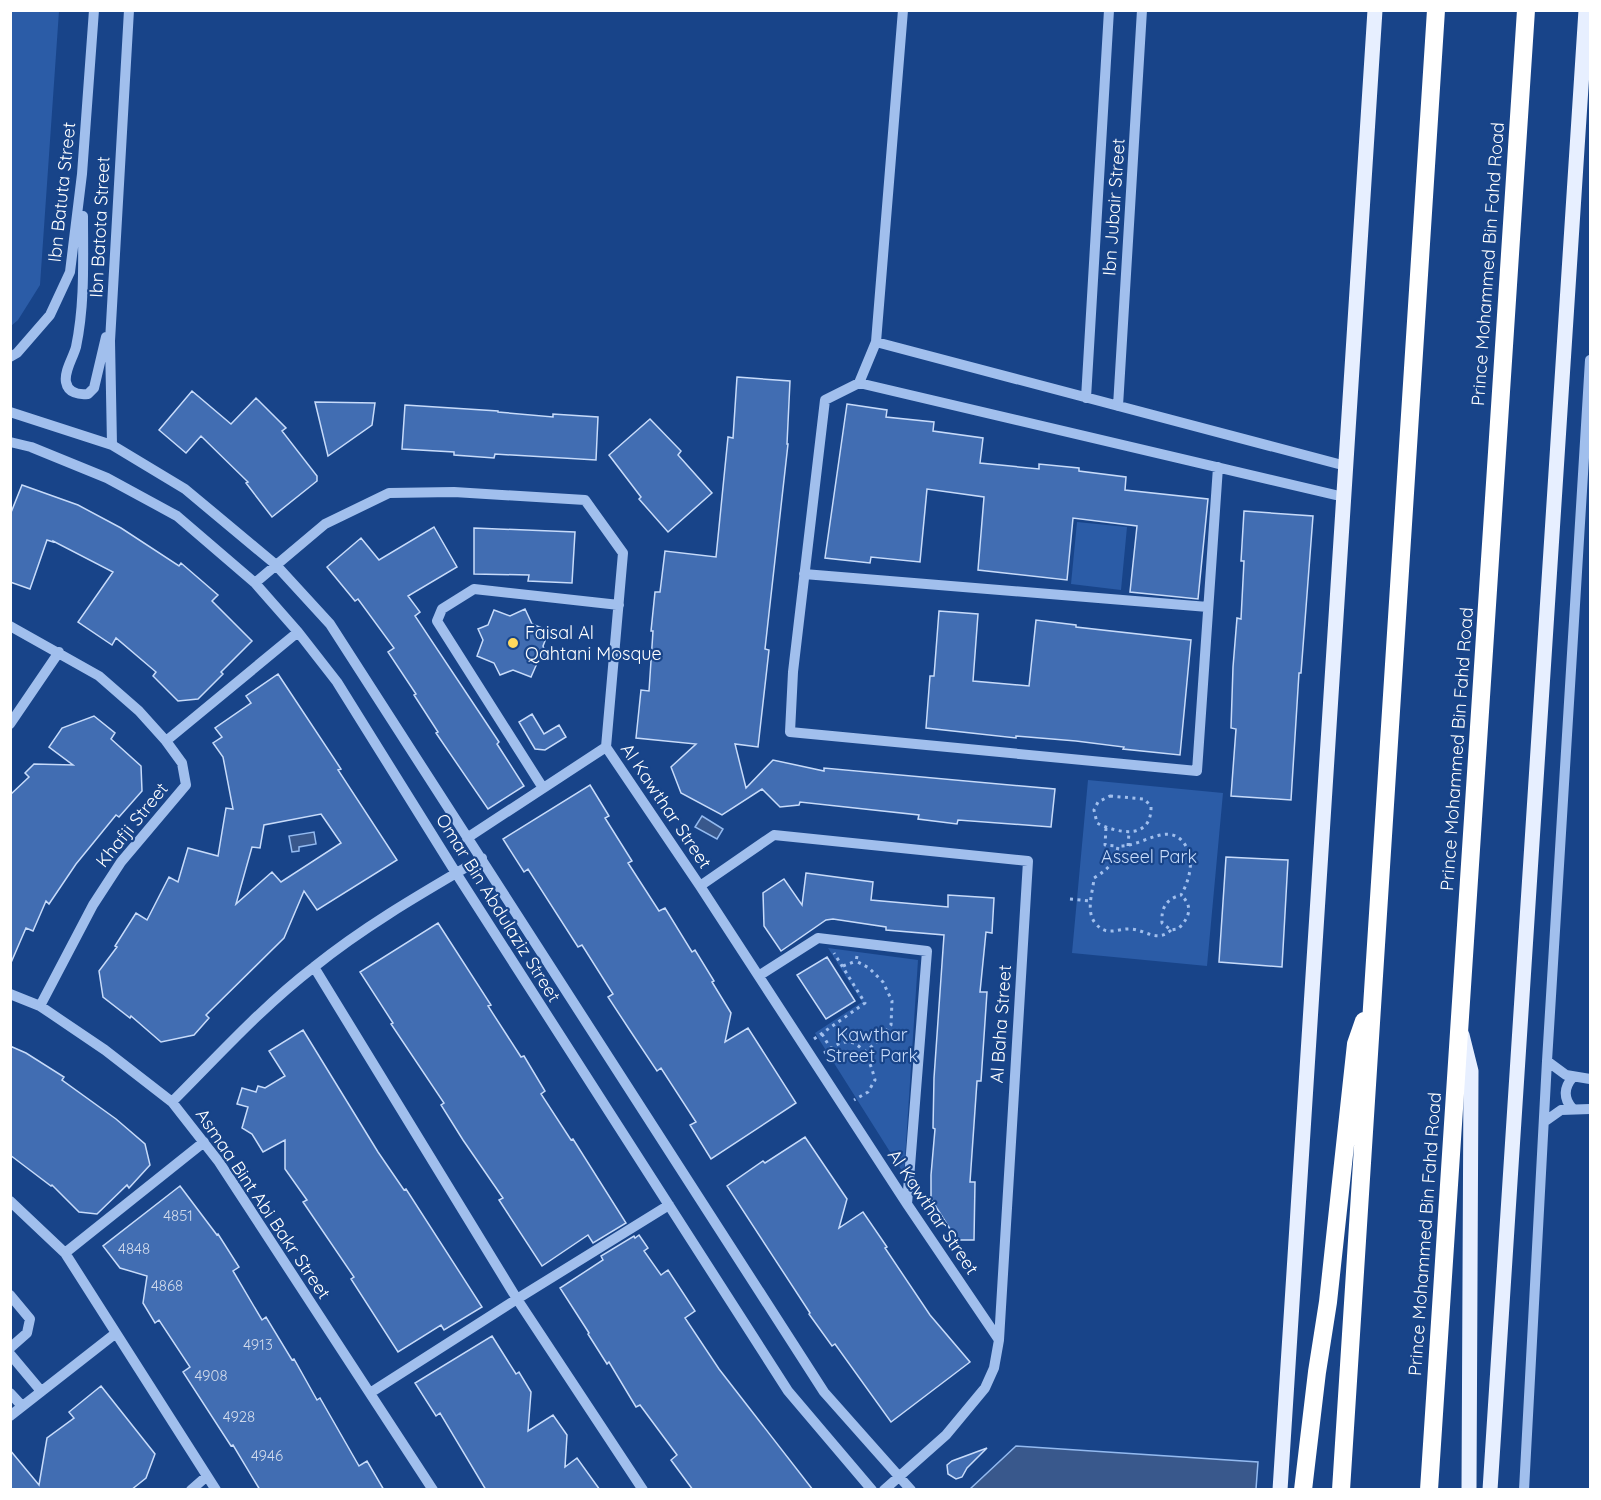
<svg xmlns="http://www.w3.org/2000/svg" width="1601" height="1500" viewBox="0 0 1601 1500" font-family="Quicksand,sans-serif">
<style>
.green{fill:#2b5ca7}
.water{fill:#39588c;stroke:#93baf0;stroke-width:1.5}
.building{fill:#416db2;stroke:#c7dbfa;stroke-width:1.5;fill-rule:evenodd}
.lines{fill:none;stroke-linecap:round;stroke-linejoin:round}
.path{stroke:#a1bfed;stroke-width:3;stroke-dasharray:3 4.5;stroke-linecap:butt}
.minor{stroke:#a1bfed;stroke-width:10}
.major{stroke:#e7efff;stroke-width:15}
.highway{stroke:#fff;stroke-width:18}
.poi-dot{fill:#ffd95d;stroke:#184489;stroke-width:2}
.labels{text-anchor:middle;stroke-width:4.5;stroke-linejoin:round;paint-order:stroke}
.number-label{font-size:15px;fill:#d0daec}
.street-label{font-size:18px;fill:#fff;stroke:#184489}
.poi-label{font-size:18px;fill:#fff;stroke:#184489;text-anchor:start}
.park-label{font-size:18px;fill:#c7dbfa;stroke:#184489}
</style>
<rect width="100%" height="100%" fill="#184489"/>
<path class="green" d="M11,10L59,11L40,285L18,320L11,326Z
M1077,522L1127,527L1121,590L1071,584Z
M1088,780L1223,793L1207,966L1072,953Z
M828,948L918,960L904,1174L815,1033L862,1002Z"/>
<path class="water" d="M702,816L723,829L717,839L695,827Z
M314,832L316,844L299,847V851L292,852L289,836Z
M1016,1446L1258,1462L1256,1489H970Z"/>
<path class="building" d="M737,377L790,381L787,444H788L765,649L769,650L758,747L735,744L746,788L773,760L824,771V768L1055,789L1051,827L958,820L957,824L918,819L919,815L800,802L799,805L780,807L762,789L722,815L681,793L671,767L696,744L636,738L641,690L649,691L653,631H651L655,592H660L665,551L716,557L728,437L733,438Z
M192,391L231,424L256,398L286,428L282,431L317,476V481L272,517L246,483L248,482L201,436L186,453L159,430Z
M315,402L375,403L372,425L328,456Z
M847,404L887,410L886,417L934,422L933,431L983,438L980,463L1039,469V464L1079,468V471L1126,477L1125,490L1208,499L1198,599L1130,592L1137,526L1073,518L1067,580L978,570L984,497L927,489L920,562L871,557L870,563L825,558Z
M405,405L498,411V412L553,417V414L598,417L596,460L495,454L494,458L454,455V452L402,449Z
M650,419L681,451L678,455L712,493L668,532L639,499L641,497L609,455Z
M22,485L78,505L121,528L179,566L181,563L218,595L212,601L252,641L221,672L223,674L198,699L178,701L153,676L156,672L116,638L112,645L78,622L113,572L53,541V542L47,540L30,589L10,582V515Z
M1244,511L1313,516L1301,673H1299L1291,800L1231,796L1236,729L1231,728L1233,667L1237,618L1241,619L1244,561H1241Z
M434,527L457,567L408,596L420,612L415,616L499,742L497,744L524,786L488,809L436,733L438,732L414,695L416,694L388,652L394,648L358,599L355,601L327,567L361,538L379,560Z
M474,528L575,532L572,583L528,581L529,575L474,574Z
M525,609L532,624L549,631L543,646L547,657L538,661L531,677L513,670L500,675L494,663L477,656L483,640L478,629L488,625L494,610L510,616Z
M939,611L978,614L973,681L1029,686L1036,620L1076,625V627L1191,640L1180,755L1123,749L1124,747L1076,741L1016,736V738L926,728L930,676H934Z
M278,674L341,769L338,770L397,860L317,910L304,891L284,938L206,1015L209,1018L194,1035L161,1042L131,1016L130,1018L103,997L99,971L117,947L115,946L136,913L147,920L169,877L178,882L188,848L218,856L226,808L233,809L223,757L213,743L222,737L215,728L251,703L246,696ZM321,814L341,843L281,882L272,872L236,904L252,847L260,848L264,825Z
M532,714L544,734L559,725L566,737L545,750L535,749L519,722Z
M94,716L115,733L111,739L141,766L142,791L119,817L116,815L76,864L49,904L46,901L33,931L26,928L10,965V795L29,777L25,773L34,764L73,765L49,747L62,728Z
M590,785L609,816L605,818L632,861L628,863L659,911L665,908L692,952L695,950L714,981L712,982L731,1013L725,1042L748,1028L796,1103L711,1159L690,1125L696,1122L661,1068L657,1071L631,1032L608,997L613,994L582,945L578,947L528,869L524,872L503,839Z
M1226,857L1288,860L1282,967L1219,962Z
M806,873L873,882L871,900L948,907V895L994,898L992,933L986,932L980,992H987L981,1081H977L970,1182H975L974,1240H957L931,1199V1175L935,1129L933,1128L934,1078L944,935L886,930V927L833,919L826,920L781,951L764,926L763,893L784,879L802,905Z
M438,923L491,1005L488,1006L521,1057L524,1056L545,1091L541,1094L571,1140L573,1139L626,1223L593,1243L588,1235L542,1266L499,1200L503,1198L463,1140L441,1105L444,1103L391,1024L393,1023L360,972Z
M827,957L855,1001L826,1019L797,975Z
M303,1030L378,1152L404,1190L406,1189L482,1307L444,1330L441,1325L398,1352L351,1279L354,1277L303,1202L307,1200L285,1169V1140L263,1152L252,1134L242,1128L248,1107L237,1104L242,1088L256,1092L258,1086L265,1088L285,1076L269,1051Z
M10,1046L26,1053L64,1077L62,1080L116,1119L145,1144L150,1165L129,1188L127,1185L97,1214L79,1212L52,1185L51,1186L10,1155Z
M805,1137L847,1199L839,1228L863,1212L887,1247L885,1248L930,1315L970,1362L891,1422L835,1344L832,1346L809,1314L810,1313L727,1186L763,1161L765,1163Z
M180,1186L217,1235L218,1234L239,1267L233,1271L262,1320L266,1317L292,1360L294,1359L317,1400L320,1398L359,1466L367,1461L384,1490H260L233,1445L231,1446L183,1372L190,1367L159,1320L155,1323L143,1303L147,1276L120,1268L103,1246Z
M639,1235L648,1248L644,1251L661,1275L668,1270L695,1311L685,1318L719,1369L813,1490H693L671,1460L677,1455L640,1405L636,1407L609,1362L607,1364L588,1334L589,1333L560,1288L603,1260L601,1256L634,1236L635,1238Z
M492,1336L516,1374L519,1372L531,1392L528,1431L553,1415L567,1435L565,1467L577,1458L600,1490H486L440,1413L436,1416L415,1383Z
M101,1386L155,1454L146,1478L131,1490H10V1450L39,1485L47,1438L74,1418L69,1412Z
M987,1448L967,1468L962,1477L956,1479L948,1474L947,1465L952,1461Z"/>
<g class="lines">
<path class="path" d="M1110,796L1144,799L1151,806C1152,840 1119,834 1097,823L1094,810L1098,802Z
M1106,828L1105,845L1118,846
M1128,846L1129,832
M1116,857L1127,860
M1103,859L1112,862
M1070,899L1091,901
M1171,930C1157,943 1146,930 1131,929C1118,928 1107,937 1096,924C1085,912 1093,892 1094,878C1107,870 1116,862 1118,846C1143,848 1172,816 1188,850C1194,864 1188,883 1181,895C1166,899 1161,908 1162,923L1171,930L1178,929C1189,918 1194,907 1181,895
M857,956L856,961L869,968L883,982L892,1001L891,1025L879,1040L865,1052
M843,966L856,961
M822,1034L831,1049
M814,1039L865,1003L834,953
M824,1053C829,1050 835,1045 841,1043C863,1036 871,1065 875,1080L868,1092L854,1100"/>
<path class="minor" d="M903,10L876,342L859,383L825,400L793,672L790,732L1197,771L1218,467
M83,216C83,260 85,304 76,347C73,358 64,371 66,382C68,393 79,395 88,394L94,388L106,337
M876,342L1346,466
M10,357L17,353L50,315L70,272L82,174L94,10
M859,383L1344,497
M1086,398L1109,10
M1118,406L1142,10
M10,412L112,445L185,489L275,564L330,624L824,1392L911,1490
M10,442L31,447L107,478L177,516L255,583L298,632L337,682L456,873L788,1391L872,1490
M112,445L110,341L129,10
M804,574L1208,607
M255,583L325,524L389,493L454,492L585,500L623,553L606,747L700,886L907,1204L999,1340
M10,626L99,676L139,711L166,741L182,763L186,785L121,862L93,905L40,1006
M10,724L59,652
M166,741L298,632
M543,788L437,621L442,609L474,589L619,605
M467,838L606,747
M700,886L774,835L1028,861L999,1340L994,1368L985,1388L946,1435L884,1490
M314,967L517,1299L643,1490
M760,975L818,938L927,951L907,1204
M10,994L40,1006L105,1050L172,1102L219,1162L433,1490
M1547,1061L1566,1075L1590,1079
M172,1102C218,1056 262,1007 314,967C366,925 424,892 482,858
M1572,1108C1563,1098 1564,1087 1573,1077
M1544,1122L1561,1110L1590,1109
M10,1201L65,1253L216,1490
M65,1253L204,1142
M10,1295L30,1319L27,1333L10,1348
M10,1354L41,1391
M10,1393L22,1406
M370,1393L517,1299L669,1205
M10,1416L116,1333
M191,1490L207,1476
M1524,1490L1547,1061L1590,360"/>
<path class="major" d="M1462,1035L1471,1071L1469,1490
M1280,1490L1375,10
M1490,1490L1586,10"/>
<path class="highway" d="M1303,1490L1317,1372L1328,1302L1356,1044L1364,1021
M1341,1490L1436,10
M1429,1490L1526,10"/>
</g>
<circle class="poi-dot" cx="513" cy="643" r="6"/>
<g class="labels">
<g class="number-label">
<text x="178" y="1221">4851</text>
<text x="134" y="1254">4848</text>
<text x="167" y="1291">4868</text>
<text x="258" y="1350">4913</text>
<text x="211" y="1381">4908</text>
<text x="239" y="1422">4928</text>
<text x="267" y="1461">4946</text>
</g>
<g class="street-label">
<text transform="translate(62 192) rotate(-84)" y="6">Ibn Batuta Street</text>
<text transform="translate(1114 207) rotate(-86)" y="6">Ibn Jubair Street</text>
<text transform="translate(100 227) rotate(-87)" y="6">Ibn Batota Street</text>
<text transform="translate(1488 264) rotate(-86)" y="6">Prince Mohammed Bin Fahd Road</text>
<text transform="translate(1457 749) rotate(-86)" y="6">Prince Mohammed Bin Fahd Road</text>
<text transform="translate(666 806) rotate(56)" y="6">Al Kawthar Street</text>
<text transform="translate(132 825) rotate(-51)" y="6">Khafji Street</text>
<text transform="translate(498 908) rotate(58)" y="6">Omar Bin Abdulaziz Street</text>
<text transform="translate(1001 1024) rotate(-86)" y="6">Al Baha Street</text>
<text transform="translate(263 1204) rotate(56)" y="6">Asmaa Bint Abi Bakr Street</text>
<text transform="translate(933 1212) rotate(56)" y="6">Al Kawthar Street</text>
<text transform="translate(1425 1234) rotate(-86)" y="6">Prince Mohammed Bin Fahd Road</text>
</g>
<g class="poi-label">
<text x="525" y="639">Faisal Al<tspan x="525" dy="21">Qahtani Mosque</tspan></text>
</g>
<g class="park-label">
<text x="1149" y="863">Asseel Park</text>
<text x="872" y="1041">Kawthar<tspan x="872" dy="21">Street Park</tspan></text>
</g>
</g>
<rect width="1601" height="1500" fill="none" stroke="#ffffff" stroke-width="24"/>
</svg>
